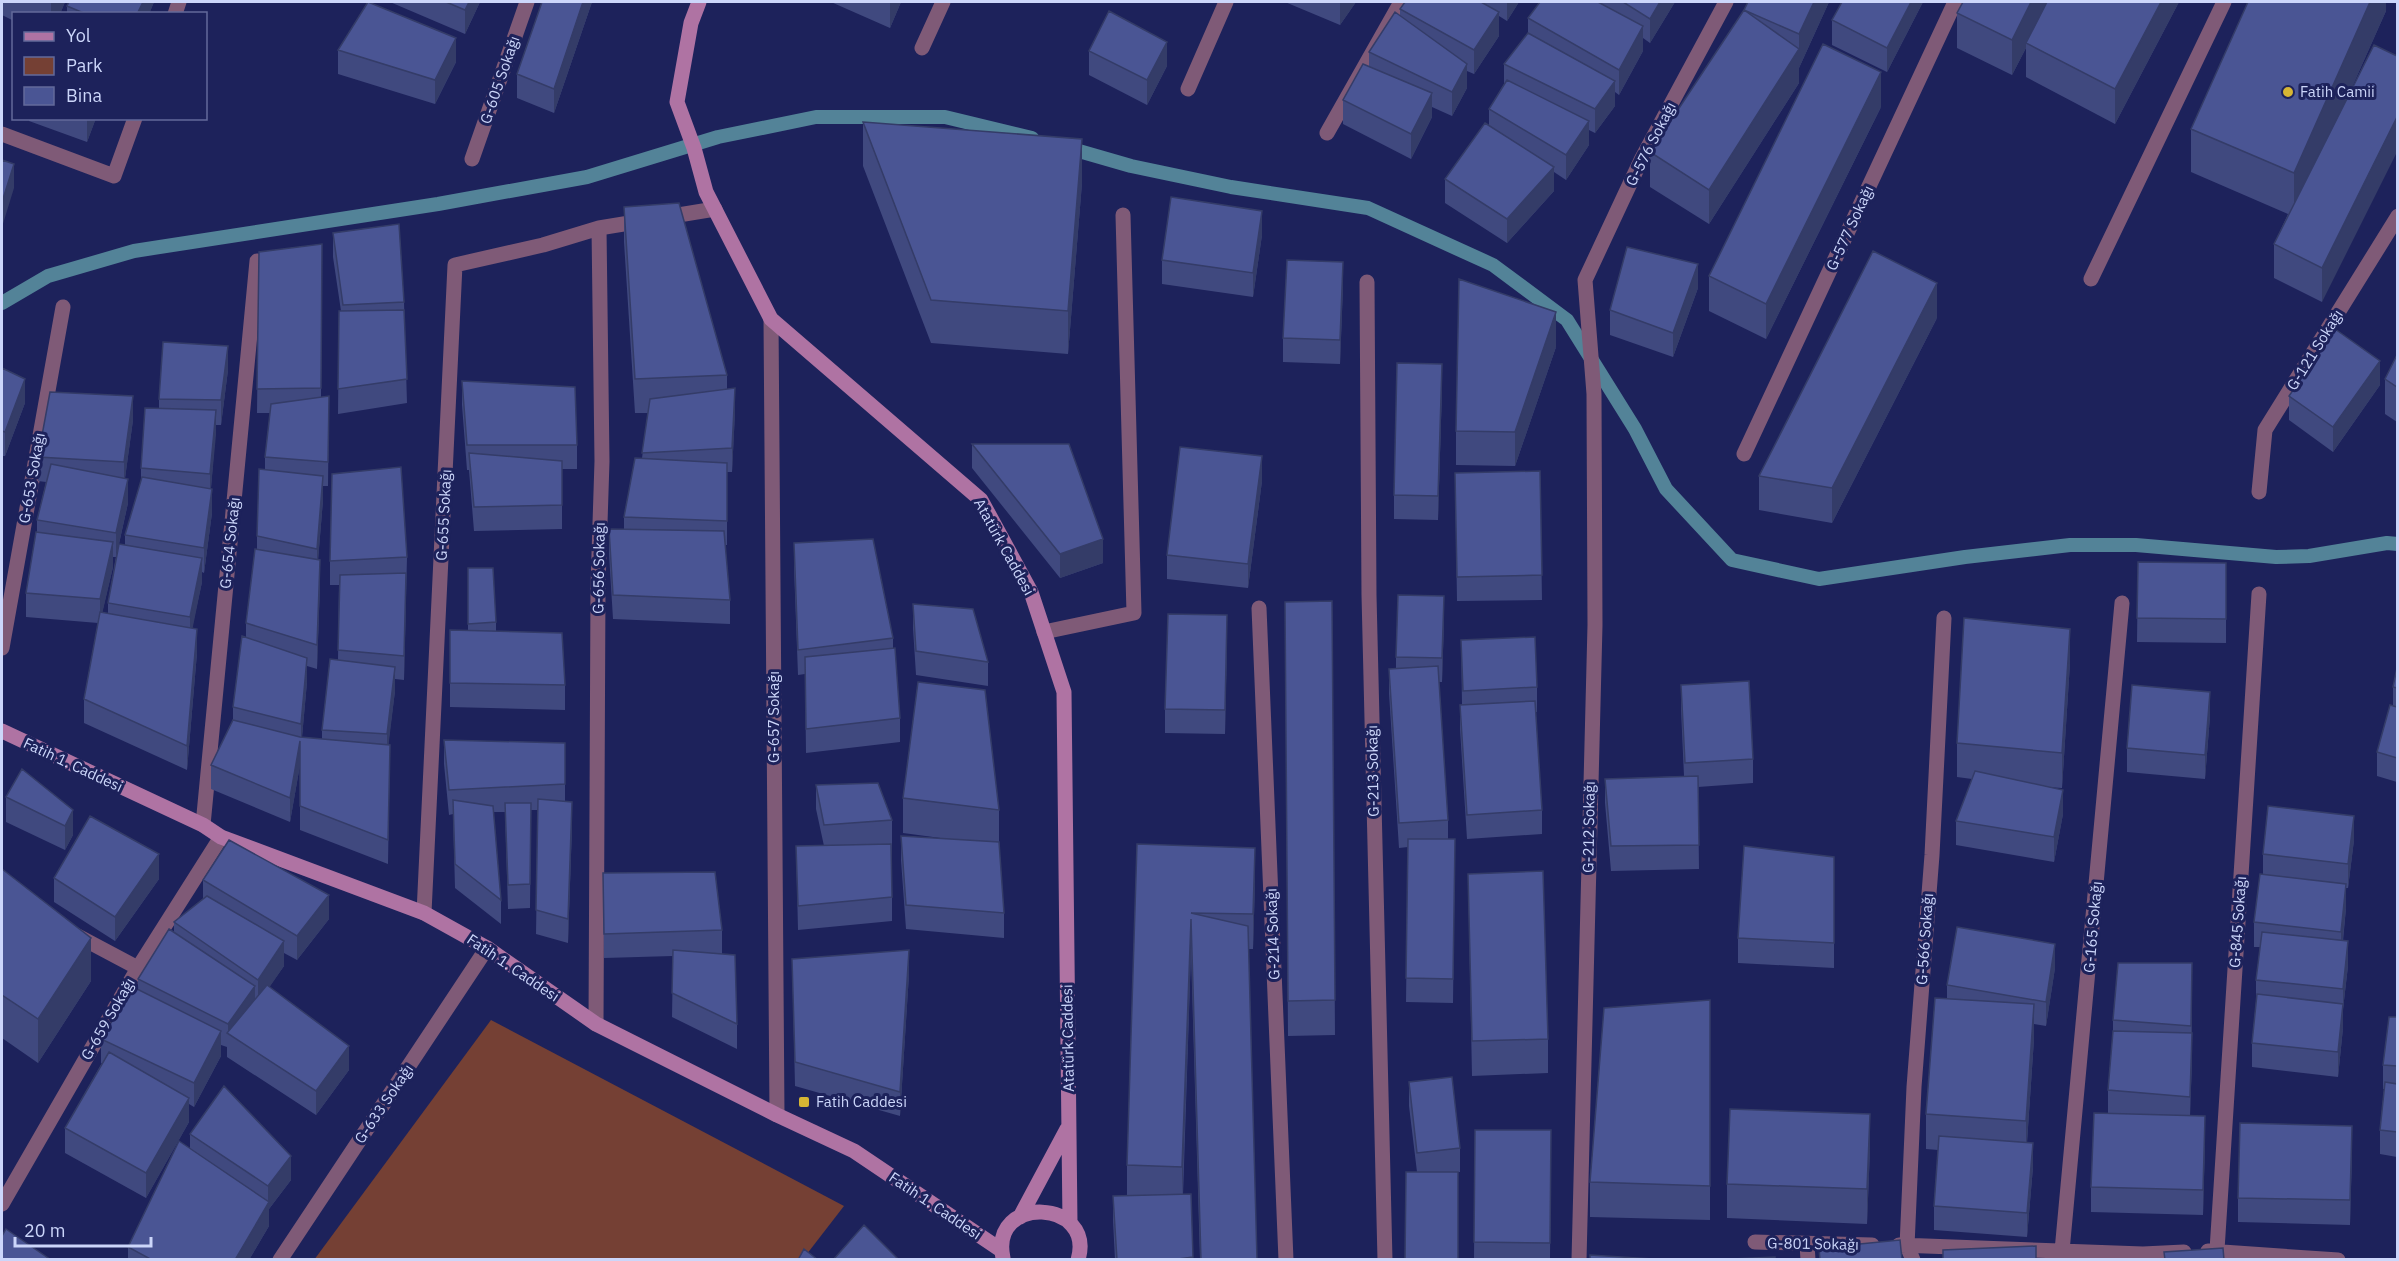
<svg xmlns="http://www.w3.org/2000/svg" width="2399" height="1261" viewBox="0 0 2399 1261" font-family="'IBM Plex Sans',sans-serif">
<style>
.green{fill:#754034}
.lines{fill:none;stroke-linecap:round;stroke-linejoin:round}
.stream{stroke:#538398;stroke-width:14}
.street{stroke:#7f5a77;stroke-width:15}
.secondary{stroke:#af73a3;stroke-width:15}
.wall{fill:#40497f;fill-rule:evenodd}
.shaded-wall{fill:#343c68}
.building{fill:#4a5594;stroke:#343c68;stroke-width:1.5}
.poi-dot{fill:#d6b534;stroke:#1d225b;stroke-width:2}
.labels{text-anchor:middle;stroke-width:6;stroke-linejoin:round;paint-order:stroke}
.street-label{font-size:15px;fill:#ccd6fa;stroke:#1d225b}
.poi-label{font-size:15px;fill:#ccd6fa;stroke:#1d225b;text-anchor:start}
</style>
<rect width="100%" height="100%" fill="#1d225b"/>
<path class="green" d="M491,1020L844,1206L803,1259L314,1260Z"/>
<g class="lines">
<path class="stream" d="M1065,147L1131,166L1231,187L1368,208L1493,265L1567,320L1635,429L1666,489L1732,560L1819,579L1965,557L2070,545H2136L2276,557L2309,556L2387,543L2398,544
M2,303L48,276L134,251L438,204L587,177L718,137L816,117H945L1032,138"/>
<path class="street" d="M175,14L179,2
M922,48L943,2
M1188,89L1226,2
M1327,133L1401,2
M2,134L114,176L135,118
M472,159L527,2
M2091,279L2224,2
M1367,282L1369,595L1385,1260
M771,319L777,1115
M1744,454L1955,2
M2259,492L2265,430L2398,216
M1259,608L1286,1260
M1044,632L1134,613L1123,215
M2,648L63,307
M203,825L257,261
M424,913L455,265L543,245L599,228
M74,934L138,968
M596,1024L598,586L602,461L599,228L715,209
M2,1204L138,968L221,837
M1755,1242L1872,1245
M1807,1244L1808,1260
M1899,1245L2143,1254L2184,1252
M2217,1250L2259,594
M2062,1251L2122,603
M2208,1251L2338,1260
M280,1260L487,948
M1579,1260L1595,625L1594,394L1585,280L1642,158L1726,2
M1913,1260L1907,1246L1914,1087L1932,855L1944,618"/>
<path class="secondary" d="M699,2L691,23L677,102L694,148L706,192L771,319L981,500L1031,592L1064,692L1070,1223
M2,731L203,825L221,837L424,913L487,948L596,1024L777,1115L854,1151L1001,1250
M1020,1217L1067,1129
M1003,1258C989,1194 1096,1199 1078,1260"/>
</g>
<path class="wall" d="M2,2H65L60,14H14V21L2,15Z
M69,2H154L149,14H67V6Z
M390,2H480L465,34Z
M542,2H592L554,113L517,98V74Z
M831,2H901L890,28Z
M1285,2H1356L1340,25Z
M1405,2H1519L1507,21L1499,16V36L1474,74L1467,71V88L1452,116L1432,107V117L1411,159L1343,124V100L1369,66V52L1400,15V9Z
M1540,2H1675L1650,43L1643,38V51L1619,95L1615,92V106L1595,133L1589,130V145L1566,180L1554,172V191L1507,243L1445,203V179L1489,126V109L1504,84V64L1528,33V18Z
M1748,2H1829L1799,68V83L1709,224L1650,187V152L1744,10Z
M1923,2L1887,72L1832,45V20Z
M1963,2H2179L2115,124L2026,77V48L2012,75L1957,48V13Z
M2386,2V11L2344,105L2322,302L2274,278V244L2288,214L2191,172V129Z
M338,50L456,62L435,104L338,74Z
M1089,51L1167,66L1147,105L1089,75Z
M1881,107L1766,339L1709,311V276Z
M29,118H96L87,142L29,121Z
M863,122L1082,183L1068,354L931,343L863,166Z
M624,207L727,375V389L735,412L732,472H727V545H725L730,600V624L613,619L609,554V529L624,530V517L642,458L648,413H635L624,242Z
M333,233L404,302L407,403L338,414L339,311H341L333,257Z
M1262,235L1253,297L1162,284V260Z
M322,244L321,397L329,396L328,486H323V500L318,560L320,584L317,669L307,666V682L302,737L322,739V730L338,660L339,585H330V561L407,557L404,680L395,679V691L388,745H390L388,864L300,830V765L290,822L211,789V765L233,721V707L246,637V623L257,549V536L265,470V457L270,413H257L259,252Z
M1343,286L1340,364L1283,362V338Z
M1698,288L1673,357L1610,335V310Z
M1937,318L1832,523L1759,510V476Z
M1556,347L1515,466L1456,465V431Z
M2397,355V422L2385,414V379Z
M2,368L25,403L5,456H3V470L2,474Z
M228,370L221,425H216L211,488L212,513L204,573L202,572V582L192,628L197,653L187,770L84,723V699L98,623L26,617V593L37,532V520L46,482L38,481V457L133,420L125,478L128,503L119,544L125,545V535L141,482V468L159,408V399ZM113,557H116L108,603V614L102,613L113,567Z
M462,381L577,445V469H562V529L474,531L469,470H467L462,405Z
M2380,385L2333,452L2289,420V396Z
M1442,388L1438,520L1394,519V495Z
M972,444L1103,563L1060,578L972,468Z
M1540,471L1542,600L1457,601L1455,473Z
M1262,481L1248,588L1167,579V555Z
M794,543L893,638V648L900,718V742L806,753L805,674L798,675L794,568Z
M2138,562L2226,563V643L2137,642Z
M468,568L496,622V631L565,685V710L450,707V630L468,631Z
M1332,601L1335,1035L1288,1036L1285,602Z
M913,604L988,662V686L916,675L913,628Z
M1444,621L1442,682H1439L1448,820V839H1455L1453,1003L1406,1002L1408,847L1399,848L1389,693V669H1396V657Z
M1227,639L1225,734L1165,733V709Z
M1461,640L1537,687V712H1535L1542,810V834L1467,839L1460,729V705H1462Z
M2070,663L2062,788L2047,787L2063,814L2054,862L1956,845V821L1972,779L1957,777V743Z
M1681,685L1753,759V783L1698,787L1699,869L1611,871L1605,803V779L1684,776L1681,709Z
M2393,687L2397,688V782L2377,776V752L2393,706Z
M2210,716L2205,779L2127,772V748Z
M444,740L565,743V802L572,826L568,943L536,934L538,810H531L530,908L508,909L505,812H493L501,900V924L455,888L453,814L449,815L444,764Z
M22,769L73,835L65,850L6,822V797Z
M816,785L892,820V921L798,930L796,846H824L816,809Z
M903,798L999,810V842L1004,913V938L906,929L901,860V836L948,839L903,833Z
M2354,840L2348,888H2346V908L2343,941L2348,966L2343,1009V1028L2338,1077L2252,1067V1043L2256,1001V980L2260,947H2254V922L2263,875V854Z
M1137,844L1255,883L1253,949H1248L1257,1260H1200L1191,953L1183,1195L1193,1260H1115L1113,1220V1196H1127V1165Z
M1834,857V968L1738,963V938Z
M2,869L91,981L38,1063L2,1038Z
M603,873L722,930V954L737,1024V1049L672,1017L673,956L604,958Z
M1468,874L1548,1039V1073L1472,1076Z
M54,878L159,879L115,941L54,902Z
M203,880L329,919L297,960L284,953V966L269,987L349,1070L316,1115L227,1057V1047L221,1045V1056L194,1107L189,1104V1122L146,1198L65,1153V1128L102,1063H101V1039L138,990V979L174,933V922L203,899Z
M792,959L909,974L900,1116L795,1086Z
M2192,963V1057L2190,1115L2205,1140L2203,1215L2091,1212V1187L2108,1113V1090L2113,1031V1020Z
M2055,968L2046,1026L2034,1024V1039L2027,1143L2033,1167L2027,1237L1934,1230V1206L1938,1150L1926,1149V1114L1947,999V985Z
M1710,1000V1220L1590,1217V1182Z
M2397,1017V1157L2380,1154V1130L2384,1089H2383V1065Z
M1409,1082L1460,1148V1172H1417L1409,1106Z
M1475,1130H1551L1550,1260H1474Z
M190,1134L291,1180L269,1209V1226L249,1260H128V1247L190,1148Z
M1870,1149L1867,1224L1727,1218V1184Z
M2352,1150L2350,1225L2238,1222V1198Z"/>
<path class="shaded-wall" d="M51,2H65L60,14H51Z
M143,2H154L149,14H137Z
M469,2H480L465,34V10Z
M583,2H592L554,113V89Z
M890,2H901L890,28Z
M1340,2H1356L1340,25Z
M1507,2H1519L1507,21Z
M1660,2H1675L1650,43V19Z
M1814,2H1829L1799,68V83L1709,224V190L1799,49V34Z
M1911,2H1923L1887,72V48Z
M2031,2H2048L2026,43V48L2012,75V40Z
M2161,2H2179L2115,124V89Z
M2370,2H2386V11L2294,217V173Z
M1499,12V36L1474,74V50Z
M1643,26V51L1619,95V70Z
M456,38V62L435,104V80Z
M1167,42V66L1147,105V80Z
M1467,64V88L1452,116V92Z
M1881,72V107L1766,339V304Z
M1615,81V106L1595,133V109Z
M1432,93V117L1411,159V134Z
M2397,117V152L2322,302V268Z
M87,118H96L87,142Z
M1589,121V145L1566,180V155Z
M1082,139V183L1068,354V311Z
M14,164V188L2,227V202Z
M1554,167V191L1507,243V219Z
M1262,211V235L1253,297V273Z
M1343,262V286L1340,364V340Z
M1698,264V288L1673,357V333Z
M1937,283V318L1832,523V488Z
M1556,312V347L1515,466V432Z
M228,346V370L221,425V400Z
M2380,361V385L2333,452V427Z
M1442,364V388L1438,520V496Z
M25,379V403L5,456V432Z
M735,388V412L732,472V448Z
M133,396V420L124,486V462Z
M216,410V435L210,498V474Z
M3,446V470L2,474V450Z
M1262,456V481L1248,588V564Z
M323,476V500L317,574V549Z
M128,479V503L116,557V533Z
M212,489V513L204,573V548Z
M1103,539V563L1060,578V554Z
M113,542V567L100,623V599Z
M202,558V582L190,641V617Z
M320,560V584L317,669V645Z
M406,573V597L404,680V656Z
M1444,596V621L1442,682V658Z
M1227,615V639L1225,734V710Z
M197,629V653L187,770V746Z
M2070,629V663L2062,788V753Z
M307,658V682L301,748V724Z
M395,667V691L387,758V734Z
M2210,692V716L2205,779V755Z
M300,741V765L290,822V798Z
M2063,790V814L2054,862V837Z
M572,802V826L568,943V919Z
M73,810V835L65,850V826Z
M2354,816V840L2348,888V864Z
M1255,848V883L1253,949V914Z
M159,854V879L115,941V917Z
M2346,884V908L2341,956V932Z
M329,895V919L297,960V936Z
M1191,919V953L1182,1202V1167Z
M91,938V981L38,1063V1019Z
M284,941V966L258,1004V980Z
M2348,941V966L2343,1009V1028L2338,1077V1052L2343,1009V989Z
M2055,944V968L2046,1026V1002Z
M909,950V974L900,1116V1092Z
M2192,963V1057L2190,1121L2191,1048Z
M255,986V1010L228,1034V1024Z
M2034,1004V1039L2026,1156V1121Z
M221,1031V1056L194,1107V1083Z
M349,1046V1070L316,1115V1091Z
M189,1098V1122L146,1198V1173Z
M1870,1114V1149L1867,1224V1189Z
M2205,1116V1140L2203,1215V1190Z
M2352,1126V1150L2350,1225V1200Z
M2033,1143V1167L2027,1237V1213Z
M291,1156V1180L269,1209V1226L249,1260H235L268,1203V1186Z"/>
<path class="building" d="M69,2H143L137,14H86L67,6Z
M368,2L456,38L435,80L338,50Z
M446,2H469L465,10Z
M542,2H583L554,89L517,74Z
M1405,2H1481L1499,12L1474,50L1400,9Z
M1540,2H1598L1643,26L1619,70L1528,18Z
M1623,2H1660L1650,19Z
M1748,2H1814L1799,34L1744,10L1799,49L1709,190L1650,152L1744,10Z
M1842,2H1911L1887,48L1832,20Z
M1963,2H2031L2012,40L1957,13Z
M2047,2H2161L2115,89L2026,43Z
M2248,2H2370L2294,173L2191,129Z
M1109,11L1167,42L1147,80L1089,51Z
M1395,12L1467,64L1452,92L1369,52Z
M1528,33L1615,81L1595,109L1504,64Z
M1823,44L1881,72L1766,304L1709,276Z
M2374,45L2397,56V117L2322,268L2274,244Z
M1363,64L1432,93L1411,134L1343,100Z
M1507,80L1589,121L1566,155L1489,109Z
M863,122L1082,139L1068,311L931,300Z
M1485,123L1554,167L1507,219L1445,179Z
M2,160L14,164L2,202Z
M1171,197L1262,211L1253,273L1162,260Z
M679,203L727,375L635,379L624,207Z
M399,224L404,302L343,305L333,233Z
M322,244L321,388L257,389L259,252Z
M1627,247L1698,264L1673,333L1610,310Z
M1873,251L1937,283L1832,488L1759,476Z
M1287,260L1343,262L1340,340L1283,338Z
M1459,279L1556,312L1515,432L1456,431Z
M404,310L407,379L338,389L339,311Z
M2335,329L2380,361L2333,427L2289,396Z
M163,342L228,346L221,400L159,399Z
M2397,355V387L2385,379Z
M1397,363L1442,364L1438,496L1394,495Z
M2,368L25,379L5,432L2,431Z
M462,381L575,387L577,445H467Z
M735,388L732,448L642,453L650,399Z
M50,392L133,396L124,462L38,457Z
M329,396L328,462L265,457L271,404Z
M145,408L216,410L210,474L141,468Z
M972,444H1069L1103,539L1060,554Z
M1180,447L1262,456L1248,564L1167,555Z
M469,453L562,461V505L474,507Z
M635,458L727,463V521L624,517Z
M51,464L128,479L116,533L37,520Z
M401,467L407,557L330,561L332,474Z
M259,469L323,476L317,549L257,536Z
M1540,471L1542,575L1457,577L1455,473Z
M142,477L212,489L204,548L125,535Z
M609,529L724,531L730,600L613,595Z
M36,532L113,542L100,599L26,593Z
M873,539L893,638L798,650L794,543Z
M119,544L202,558L190,617L108,603Z
M255,549L320,560L317,645L246,623Z
M2138,562L2226,563V619L2137,618Z
M468,568H493L496,622L468,624Z
M406,573L404,656L338,650L340,575Z
M1398,595L1444,596L1442,658L1396,657Z
M1332,601L1335,1000L1288,1001L1285,602Z
M913,604L973,609L988,662L916,651Z
M100,612L197,629L187,746L84,699Z
M1168,614L1227,615L1225,710L1165,709Z
M1964,618L2070,629L2062,753L1957,743Z
M450,630L562,633L565,685L450,683Z
M242,636L307,658L301,724L233,707Z
M1535,637L1537,687L1463,691L1461,640Z
M895,648L900,718L806,729L805,657Z
M330,659L395,667L387,734L322,730Z
M1438,666L1448,820L1399,823L1389,669Z
M2397,668V688L2393,687Z
M1749,681L1753,759L1685,763L1681,685Z
M918,682L985,690L999,810L903,798Z
M2132,685L2210,692L2205,755L2127,748Z
M1535,701L1542,810L1467,815L1460,705Z
M2390,705L2397,707V758L2377,752Z
M233,720L300,737L390,745L388,840L300,806V741L290,798L211,765Z
M444,740L565,743V784L449,790Z
M22,769L73,810L65,826L6,797Z
M1975,771L2063,790L2054,837L1956,821Z
M1698,776L1699,845L1611,846L1605,779Z
M878,783L892,820L824,825L816,785Z
M538,799L572,802L568,919L536,910Z
M453,800L493,806L501,900L455,864Z
M505,803H531L530,884L508,885Z
M2268,806L2354,816L2348,864L2263,854Z
M90,816L159,854L115,917L54,878Z
M901,836L999,842L1004,913L906,905Z
M1408,839H1455L1453,979L1406,978Z
M229,840L329,895L297,936L203,880Z
M891,844L892,897L798,906L796,846Z
M1137,844L1255,848L1253,914L1191,913L1248,926L1257,1260H1201L1191,919L1182,1167L1127,1165Z
M1744,846L1834,857V943L1738,938Z
M2,869L91,938L38,1019L2,995Z
M1543,871L1548,1039L1472,1041L1468,874Z
M715,872L722,930L604,934L603,873Z
M2260,874L2346,884L2341,932L2254,922Z
M207,896L284,941L258,980L174,922Z
M1957,927L2055,944L2046,1002L1947,985Z
M169,929L255,986L228,1024L138,979Z
M2262,932L2348,941L2343,989L2256,980Z
M673,950L735,955L737,1024L672,993Z
M909,950L900,1092L795,1062L792,959Z
M2118,963H2192L2191,1026L2113,1020Z
M267,985L349,1046L316,1091L227,1033Z
M133,987L221,1031L194,1083L101,1039Z
M2257,994L2343,1004L2338,1052L2252,1043Z
M1935,998L2034,1004L2026,1121L1926,1114Z
M1710,1000V1186L1590,1182L1604,1008Z
M2389,1017H2397V1066L2383,1065Z
M2113,1031L2192,1033L2190,1097L2108,1090Z
M109,1052L189,1098L146,1173L65,1128Z
M1452,1077L1460,1148L1417,1153L1409,1082Z
M2385,1082L2397,1084V1132L2380,1130Z
M224,1086L291,1156L268,1186L190,1134Z
M1730,1109L1870,1114L1867,1189L1727,1184Z
M2094,1113L2205,1116L2203,1190L2091,1187Z
M2240,1123L2352,1126L2350,1200L2238,1198Z
M1475,1130H1551L1550,1243L1474,1242Z
M1939,1136L2033,1143L2027,1213L1934,1206Z
M179,1141L269,1202L235,1260H152L128,1247Z
M1406,1172H1458V1260H1405Z
M1191,1194L1193,1257L1171,1260H1117L1113,1196Z
M864,1225L899,1260H833Z
M6,1229L51,1260H2V1236Z
M1900,1240L1902,1260H1820L1819,1248Z
M2036,1246V1260H1943V1250Z
M2223,1248L2224,1260H2165L2164,1252Z
M804,1249L818,1260H798Z
M1590,1255L1669,1260H1590Z
M1775,1257V1260H1709Z"/>
<g class="poi-dot">
<circle cx="2288" cy="92" r="6"/>
<rect x="798" y="1096" width="12" height="12" rx="3"/>
</g>
<g class="labels">
<g class="street-label">
<text transform="translate(500 80) rotate(-71)" y="5">G-605 Sokağı</text>
<text transform="translate(1651 144) rotate(-63)" y="5">G-576 Sokağı</text>
<text transform="translate(1850 228) rotate(-65)" y="5">G-577 Sokağı</text>
<text transform="translate(2315 350) rotate(-58)" y="5">G-121 Sokağı</text>
<text transform="translate(32 478) rotate(-80)" y="5">G-653 Sokağı</text>
<text transform="translate(444 515) rotate(-87)" y="5">G-655 Sokağı</text>
<text transform="translate(230 543) rotate(-84)" y="5">G-654 Sokağı</text>
<text transform="translate(1004 547) rotate(61)" y="5">Atatürk Caddesi</text>
<text transform="translate(599 568) rotate(-89)" y="5">G-656 Sokağı</text>
<text transform="translate(774 717) rotate(-90)" y="5">G-657 Sokağı</text>
<text transform="translate(73 765) rotate(25)" y="5">Fatih 1. Caddesi</text>
<text transform="translate(1373 771) rotate(-91)" y="5">G-213 Sokağı</text>
<text transform="translate(1589 827) rotate(-89)" y="5">G-212 Sokağı</text>
<text transform="translate(2238 922) rotate(-86)" y="5">G-845 Sokağı</text>
<text transform="translate(2093 927) rotate(-85)" y="5">G-165 Sokağı</text>
<text transform="translate(1273 934) rotate(-92)" y="5">G-214 Sokağı</text>
<text transform="translate(1925 939) rotate(-86)" y="5">G-566 Sokağı</text>
<text transform="translate(513 968) rotate(34)" y="5">Fatih 1. Caddesi</text>
<text transform="translate(108 1019) rotate(-60)" y="5">G-659 Sokağı</text>
<text transform="translate(1068 1038) rotate(-91)" y="5">Atatürk Caddesi</text>
<text transform="translate(384 1104) rotate(-56)" y="5">G-633 Sokağı</text>
<text transform="translate(935 1206) rotate(34)" y="5">Fatih 1. Caddesi</text>
<text transform="translate(1813 1244) rotate(1)" y="5">G-801 Sokağı</text>
</g>
<g class="poi-label">
<text x="2300" y="97">Fatih Camii</text>
<text x="816" y="1107">Fatih Caddesi</text>
</g>
</g>
<rect width="2399" height="1261" fill="none" stroke="#ccd6fa" stroke-width="6"/>
<rect x="12" y="12" width="195" height="108" fill="#1d225b" stroke="#636a9b" stroke-width="1.5"/>
<rect x="24" y="32" width="30" height="9" fill="#af73a3" stroke="#636a9b" stroke-width="1.5"/>
<text x="66" y="42" font-size="18" fill="#ccd6fa">Yol</text>
<rect x="24" y="57" width="30" height="18" fill="#754034" stroke="#636a9b" stroke-width="1.5"/>
<text x="66" y="72" font-size="18" fill="#ccd6fa">Park</text>
<rect x="24" y="87" width="30" height="18" fill="#4a5594" stroke="#636a9b" stroke-width="1.5"/>
<text x="66" y="102" font-size="18" fill="#ccd6fa">Bina</text>
<path d="M15 1237v9h136v-9" fill="none" stroke="#ccd6fa" stroke-width="3"/>
<text x="24" y="1237" font-size="18" fill="#ccd6fa" stroke="#1d225b" stroke-width="4.5" paint-order="stroke">20 m</text>
</svg>
